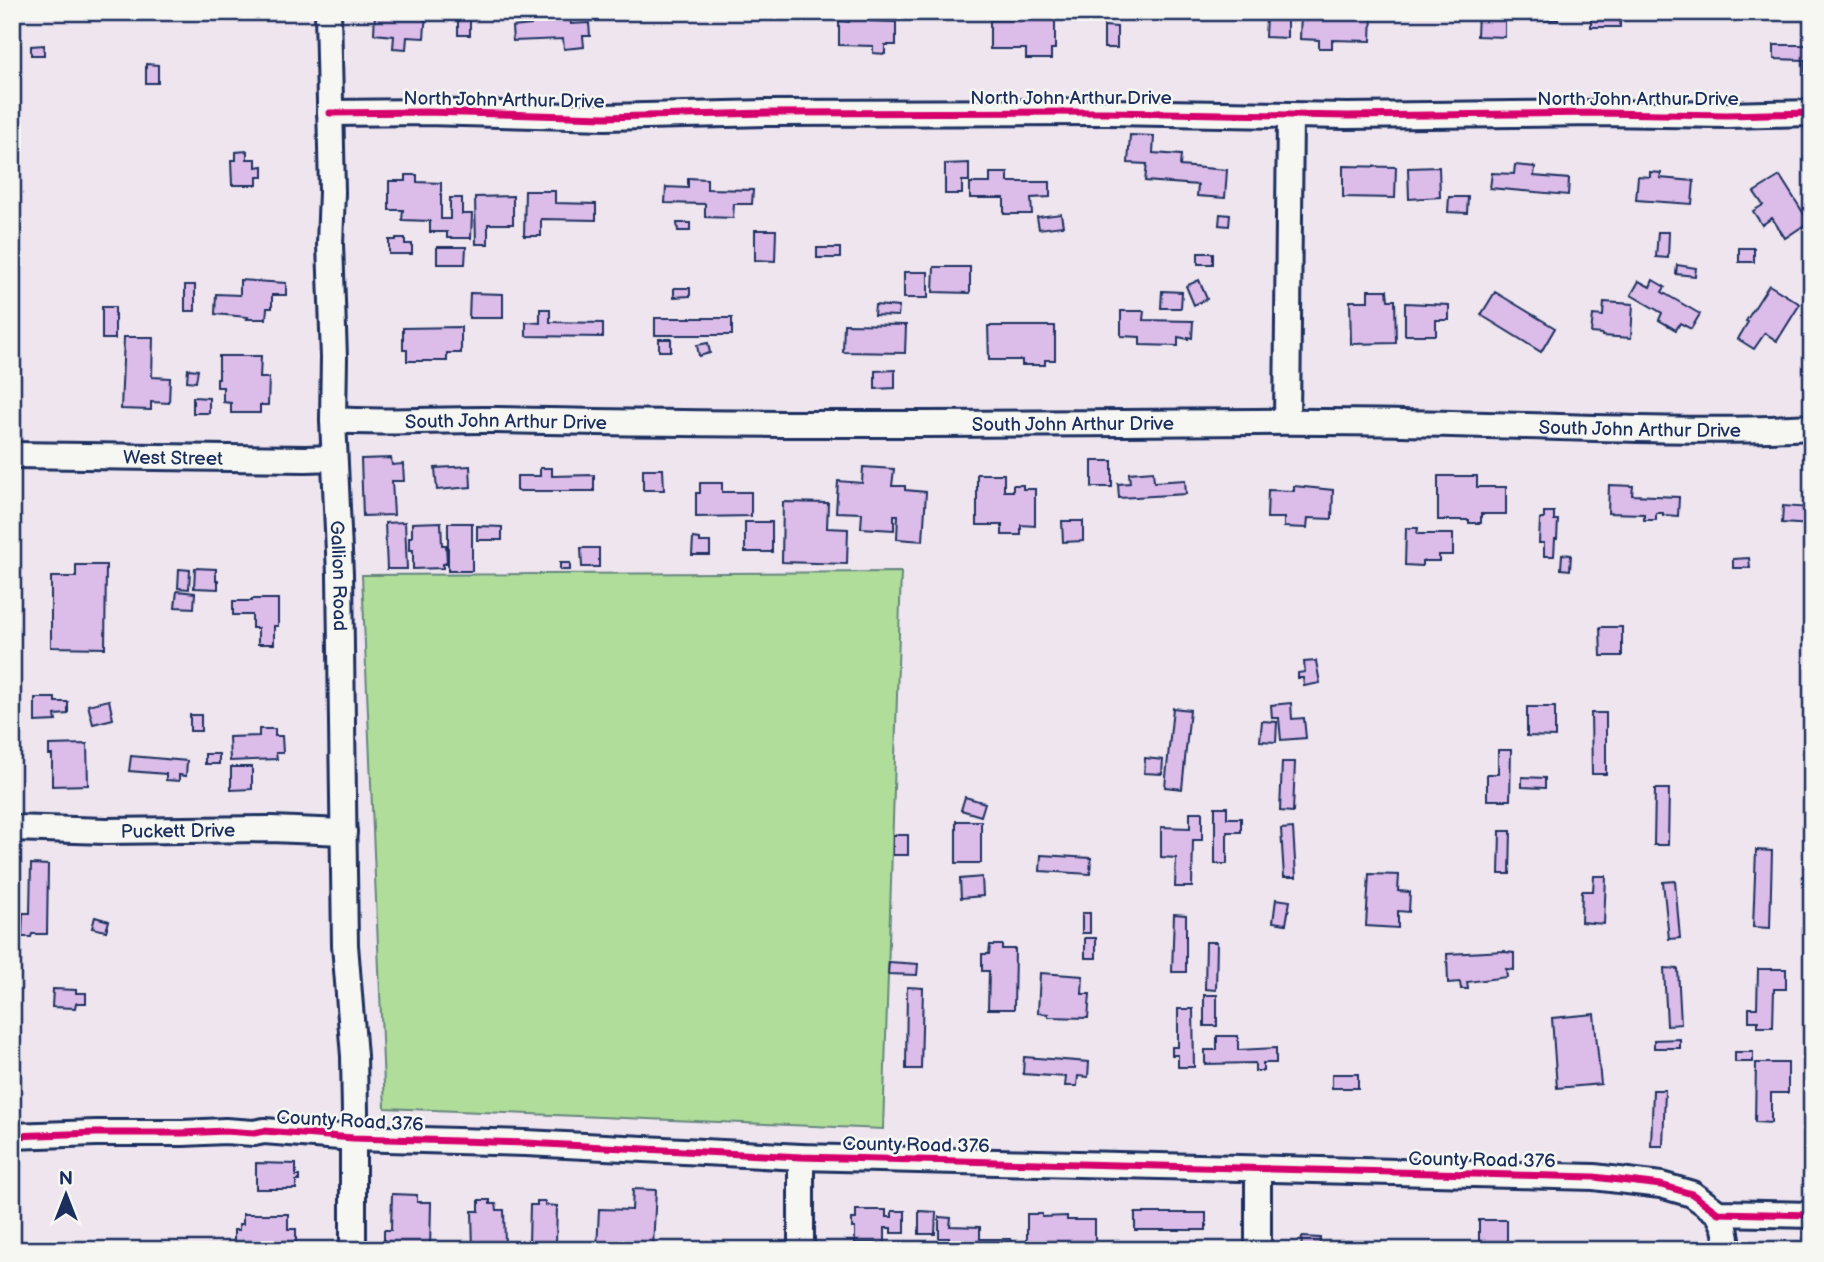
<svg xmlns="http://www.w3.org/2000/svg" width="1824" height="1262" viewBox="0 0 1824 1262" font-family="'Balsamiq Sans',sans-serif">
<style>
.green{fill:#b1dd9b;stroke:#66867c;stroke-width:2}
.building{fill:#dcbce9;stroke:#1b2f5e;stroke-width:2}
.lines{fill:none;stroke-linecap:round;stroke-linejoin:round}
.minor-casing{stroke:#1b2f5e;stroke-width:30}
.minor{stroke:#f6f6f2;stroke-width:24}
.cycleway-casing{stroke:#f6f6f2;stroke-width:11}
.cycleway{stroke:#d6006c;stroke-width:7}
.labels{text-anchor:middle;stroke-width:5;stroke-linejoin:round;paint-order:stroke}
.street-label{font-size:19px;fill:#1b2f5e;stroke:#f6f6f2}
</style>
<rect width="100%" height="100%" fill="#eee5ef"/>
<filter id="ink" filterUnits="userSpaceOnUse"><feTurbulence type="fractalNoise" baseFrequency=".0143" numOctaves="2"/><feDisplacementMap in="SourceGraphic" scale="14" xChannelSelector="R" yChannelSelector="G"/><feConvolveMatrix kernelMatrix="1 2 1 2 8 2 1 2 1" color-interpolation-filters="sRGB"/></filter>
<g filter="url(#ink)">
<path class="green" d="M901,572L883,1129L385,1108L362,575Z"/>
<path class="building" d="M12,12H14V44H12Z
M375,12H426L424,38L407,37L406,49L393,48L394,36L374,34Z
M530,12H552V17L570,16L571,24L589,23L590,36H583L584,47L564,49L563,39L513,41L512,27L531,25Z
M671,12H738V15H671Z
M850,12H870V21L896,22V45H885V54L873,53V46L839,45V21L849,22Z
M1027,12H1055V49H1051V59H1026V49H990V20L1027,19Z
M1117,12H1193V16H1170V20H1154V16L1117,17Z
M1263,12H1290V18H1287V38L1265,37L1266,17H1263Z
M1301,12H1372L1371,41L1332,40V48H1319V40L1300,39Z
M1478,12H1505V37L1477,36Z
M1538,12H1558V20H1538Z
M1591,12H1620V27H1591Z
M458,14H470V35H458Z
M1104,26L1117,27V48H1104Z
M44,45V55H31V46Z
M1774,45H1812V72H1805V60L1774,59Z
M146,64L158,65V83H146Z
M1130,135L1154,136L1153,153L1181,155L1180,166L1227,170L1225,198L1197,196L1198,185L1145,181L1147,164L1128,163Z
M247,151V159H256V167L263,166V177H257V185H232L231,160H236V152Z
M969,163V181H962V194H945V164Z
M1515,165L1535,167L1534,176L1569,179L1568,195L1490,188L1492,173L1514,174Z
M1343,166L1396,167L1395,198L1343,197Z
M1439,167L1440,197L1409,199L1408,168Z
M1650,172L1661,173L1660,178L1694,181L1692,204L1636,200L1638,176L1650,177Z
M990,173H1008V182H1050V197L1031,198L1032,214H1004V198H970V183H990Z
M406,175H417V182L441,183V219H450V198H462V214H472L471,238H447V232H430V221L402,220L403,210H389V181H406Z
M1780,176L1809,222L1785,238L1772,218L1762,225L1753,211L1763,205L1754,192Z
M688,178L707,179V189L753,190L752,204H734L733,218L705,217V204L665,203L666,187L688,188Z
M525,191H555V203L596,204V220L541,219V236H524Z
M513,196V224H488V244H476L475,197Z
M1449,197H1468L1467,213L1448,212Z
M1061,214L1063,226L1039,229L1037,217Z
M1220,214L1230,215L1229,226L1219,225Z
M677,223H690V231H678Z
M755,230H776L775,261L755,260Z
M1658,232H1669L1668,258L1656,257Z
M396,238H405V244H412V254H389V240H396Z
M437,247H466L465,264H437Z
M817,248H840V258H817Z
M1739,248H1754V262H1739Z
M1198,253H1213V264H1198Z
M1677,265L1696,268L1695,276L1676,274Z
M934,267H970V293L933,292Z
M904,272H928V298H904Z
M240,280L286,283V295H272V308H267L266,319H247L248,317L215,314L216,294L240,295Z
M1199,280L1207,299L1194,305L1186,286Z
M1653,280L1665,287L1662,292L1700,314L1691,329L1680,323L1676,330L1659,320L1662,313L1631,295L1639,281L1650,287Z
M185,285H195V311H185Z
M1769,285L1800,304L1777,341L1765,333L1754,349L1738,339L1748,322L1746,321Z
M674,288H690V296L674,297Z
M1368,290H1387L1388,300H1395L1396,343L1351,344L1350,301H1368Z
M1162,291L1182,292L1181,308H1161Z
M1495,292L1555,328L1541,352L1481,315Z
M470,293L503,294V318H469Z
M1604,302L1633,304L1631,338L1602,336V334L1591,333L1593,315L1603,316Z
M1405,303L1449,305V320H1436V335H1405Z
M875,305L899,307L898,316L874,315Z
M102,307H115V339H102Z
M540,309H550V322L603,323V337L526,336V322L540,323Z
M1121,311H1144L1143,320L1193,321L1192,338L1188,337V339L1178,337V346L1140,345V337L1121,336Z
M655,318H732V335H655Z
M844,324L906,325L905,353L843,352Z
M988,326H1055V360H1045V365H1022V360H989Z
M461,327V353H447V361H407V350H403V328Z
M124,337H153L152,377L170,378L169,403L151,402V410L121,409Z
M659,339H671V351H659Z
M708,343L710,353L699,356L697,345Z
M219,356H261L260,378H269L268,405H260V413H231V403L223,402V387H217V379H219Z
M188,369L198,370L196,382L187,381Z
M895,370V388L875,389V371Z
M193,397L209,398V413H193Z
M391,458L392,465L403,464L404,481H392L394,515L363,516L361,459Z
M1092,461H1112V487H1092Z
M470,466L471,487L437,490L435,468Z
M863,467L894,469L892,486H905V490L926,492L923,541L897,539L898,515H894V530L861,528L862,513L836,512L838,481L862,483Z
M540,468H552V476L594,475V491H517V476H540Z
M643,469H663L664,490H643Z
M1153,471L1154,482L1185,480L1186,494L1119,498L1118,484L1130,483L1129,473Z
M977,474H1004V491H1013V485H1023V489H1035V526L1021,525V535H1002V525H977Z
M1438,476H1477V487H1506V514H1481V523H1469V520H1438Z
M700,483H722V492H751V516L696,517V493H700Z
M1609,485L1633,486L1632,495L1679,497L1678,516L1663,515V513H1656V520H1644V514L1608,513Z
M1294,486L1333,490L1332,519L1308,518L1307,528L1284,527V518H1267L1268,490L1294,491Z
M1810,496L1812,525L1782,523L1783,506L1810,508Z
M783,502L828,503L827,528L848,529L847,564L782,562Z
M1544,512H1554V520H1558L1557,539H1555L1554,556H1544V543H1539L1540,519H1544Z
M1062,521H1083V541L1063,542Z
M405,522L407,569H387L385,523Z
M441,522L442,545H446L447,563L443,564V568L413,569V550H409V537H412V523Z
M745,522H772V552H745Z
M448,523H472V571H448Z
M477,526L502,527V540H477Z
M1406,528H1418L1417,534H1453V555H1439V561H1422V566L1405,565Z
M693,538L700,539V542H710V555H692Z
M581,548H599V567H582Z
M1562,554L1571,555L1570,570L1561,569Z
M1749,558L1750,568H1733V559Z
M560,563H570V570H560Z
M76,565H106L105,648L51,647V577H76Z
M195,568L216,569V580H218V589L194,588Z
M179,569L190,570L189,589L178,588Z
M177,591L195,593L194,608L175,607Z
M252,599H278V626H274V644H258V628H252V615H233V601H252Z
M1600,627H1622V656H1601Z
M1316,661L1320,683L1304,686L1303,678H1298V673L1305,672L1304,662Z
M35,698H55V702H68V714L55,715L56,721L35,722Z
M109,700L113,719L93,724L88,705Z
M1291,703L1292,719L1304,718L1306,738L1281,740L1279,718H1272L1271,705Z
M1527,707H1555V737L1527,736Z
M1173,708L1190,710L1182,789L1165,787Z
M1591,713H1606V774H1592Z
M190,715H201V731H190Z
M1262,721L1277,722L1276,742L1260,741Z
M259,729H275V736H282L283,753H276L277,759L230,761L229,737L259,736Z
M87,744L88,785L52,786V755H49V745Z
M1498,750H1511L1510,800H1487V774H1498Z
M205,754H219V764H205Z
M131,756L187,761L186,776L179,775V781L166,780V774L129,771Z
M1145,758L1163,760L1162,774L1144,773Z
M1282,762H1295L1293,812L1280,811Z
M231,767H252V789L231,790Z
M1522,777L1545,778V788L1522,787Z
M1655,789H1669L1668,845H1654Z
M965,797L985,803L981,816L961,810Z
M1215,807H1227V818H1241V832H1227V864H1215Z
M1190,812H1202V840H1193L1192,887H1175L1176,858L1161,857V827L1190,828Z
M956,821H981V863H956Z
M1293,828L1296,877H1284L1281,829Z
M1500,831H1511L1510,874H1499Z
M893,835H908V855H893Z
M1756,850L1772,851L1770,928L1753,927Z
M1041,855L1091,858L1090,874L1040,871Z
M31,864L48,865L47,934H32L31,937H22L23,913H30Z
M12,865H16L14,926H12Z
M1369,874L1399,875L1398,891L1410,892L1409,912L1398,911V928L1366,926Z
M1594,876H1606L1604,924L1581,922L1582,891H1593Z
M982,877L983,896L961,898L960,879Z
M1675,881L1680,938L1669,939L1663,882Z
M1276,899L1290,901L1286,924L1273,922Z
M1082,913H1090V933H1082Z
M1174,914L1186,915V972H1172Z
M95,917L109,921L106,931L92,928Z
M1085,938H1096V958H1085Z
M1206,942H1217L1216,990L1205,989Z
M990,945H1002V949H1015L1014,1009H988L989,971H982V954H989Z
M1505,951V952L1514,953V970L1506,969L1507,977L1467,982L1468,989H1461L1460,982L1448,983L1447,954Z
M889,962L918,964L917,975L888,974Z
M1664,968L1678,969L1681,1024L1667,1025Z
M1758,969H1786V989H1774L1773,1027H1758V1021H1749V1008H1757Z
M1040,973L1083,976L1082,994H1090L1088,1018L1048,1017V1014L1038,1013Z
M907,987L923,988L921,1069H906Z
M53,989L76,990V993H86V1003H76L75,1008L52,1007Z
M1204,995H1217V1026H1204Z
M1178,1009H1193L1194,1067H1178V1055H1172V1047H1178Z
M1594,1014L1601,1084L1557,1088L1552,1018Z
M1217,1036H1238V1050L1276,1048V1063H1263V1071H1255V1063L1205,1064V1050H1217Z
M1680,1039V1048H1654V1040Z
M1735,1052H1753V1062H1735Z
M1024,1057L1089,1062L1088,1077L1078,1076L1077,1086H1065L1066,1077L1023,1074Z
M1756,1063H1788V1093H1771V1123L1755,1122Z
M1332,1074H1358V1088H1332Z
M1653,1090H1665L1663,1146H1651Z
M256,1163L296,1164V1176H299V1181H296V1189H256Z
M633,1189L656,1190L653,1246H639L638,1250H597L599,1209L632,1210Z
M392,1194L417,1195V1202H431L430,1250H388V1241H384V1230H391Z
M479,1200H490V1204H496L497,1210H504L505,1244L489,1245V1250H473L472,1211H479Z
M537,1201H545V1205L557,1206L556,1243H529L530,1205H537Z
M856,1210H886V1217H892V1211H905V1233H891V1228H885V1243H855V1228H852V1219H856Z
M919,1211L936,1212L935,1234H919Z
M1135,1213H1206V1230H1135Z
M243,1214H288V1229H296V1250H234V1230H239V1224H243Z
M1027,1214H1042V1217L1067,1216V1220H1095V1248L1039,1250V1248H1042V1245H1027Z
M939,1217L951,1218L950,1226L980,1227V1239H1011V1250H949V1238H939Z
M1479,1220H1507V1246H1561V1250H1479Z
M1302,1237L1320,1238L1319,1250H1301Z"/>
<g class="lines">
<g class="minor-casing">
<g id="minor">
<path id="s1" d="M328,12L332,192L330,244L334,358L333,420L340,574L345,945L354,1056L355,1112L353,1138V1250"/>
<path d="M330,113L426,112L605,117L767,113L1108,112L1347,116L1600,113L1727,115L1812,113"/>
<path id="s2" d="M333,420C388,424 442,419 497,420C749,426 1002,424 1255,422C1356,421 1458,424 1559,427C1643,429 1728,432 1812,427"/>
<path d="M1287,421L1290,115"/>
<path id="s3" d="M12,455L306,459L334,458"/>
<path id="s4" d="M12,828L106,831L271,829L344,832"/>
<path d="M12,1136L96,1133H183L225,1131L254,1133L264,1131L353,1138L526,1143L801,1157L1594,1177L1661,1185L1692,1194L1718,1213L1812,1215"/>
<path d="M1718,1213L1725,1228L1729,1250"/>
<path d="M801,1250V1157"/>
<path d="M1258,1250V1169"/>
</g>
</g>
<use href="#minor" class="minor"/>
<g class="cycleway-casing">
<path id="cycleway" d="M330,113L426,112L605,117L767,113L1108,112L1347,116L1600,113L1727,115L1812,113
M12,1136L96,1133H183L225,1131L254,1133L264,1131L353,1138L526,1143L801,1157L1594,1177L1661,1185L1692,1194L1718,1213L1812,1215"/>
</g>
<use href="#cycleway" class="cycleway"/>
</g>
</g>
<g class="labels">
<g class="street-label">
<text x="1071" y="104">North John Arthur Drive</text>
<text x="1638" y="105">North John Arthur Drive</text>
<text transform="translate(504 99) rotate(1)" y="7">North John Arthur Drive</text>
<text dy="7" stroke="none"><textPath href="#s2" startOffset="173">South John Arthur Drive</textPath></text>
<text dy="7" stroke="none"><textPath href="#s2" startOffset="740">South John Arthur Drive</textPath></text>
<text dy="7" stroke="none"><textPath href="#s2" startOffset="1307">South John Arthur Drive</textPath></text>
<text dy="7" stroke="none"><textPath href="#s3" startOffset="161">West Street</textPath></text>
<text dy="7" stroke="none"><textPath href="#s1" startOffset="564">Gallion Road</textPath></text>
<text dy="7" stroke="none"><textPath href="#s4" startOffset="166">Puckett Drive</textPath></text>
<text transform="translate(350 1120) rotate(3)" y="7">County Road 376</text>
<text transform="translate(916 1144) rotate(1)" y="7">County Road 376</text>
<text transform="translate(1482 1159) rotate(1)" y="7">County Road 376</text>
</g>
</g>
<rect width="1824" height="1262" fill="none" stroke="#f6f6f2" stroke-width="42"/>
<rect x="21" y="21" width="1782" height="1220" fill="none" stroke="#1b2f5e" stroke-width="2.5" filter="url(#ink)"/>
<g transform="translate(66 1195)" stroke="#f6f6f2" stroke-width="5" paint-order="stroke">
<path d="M0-5L12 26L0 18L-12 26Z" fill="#1b2f5e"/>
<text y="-10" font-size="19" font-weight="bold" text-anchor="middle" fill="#1b2f5e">N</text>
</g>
</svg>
